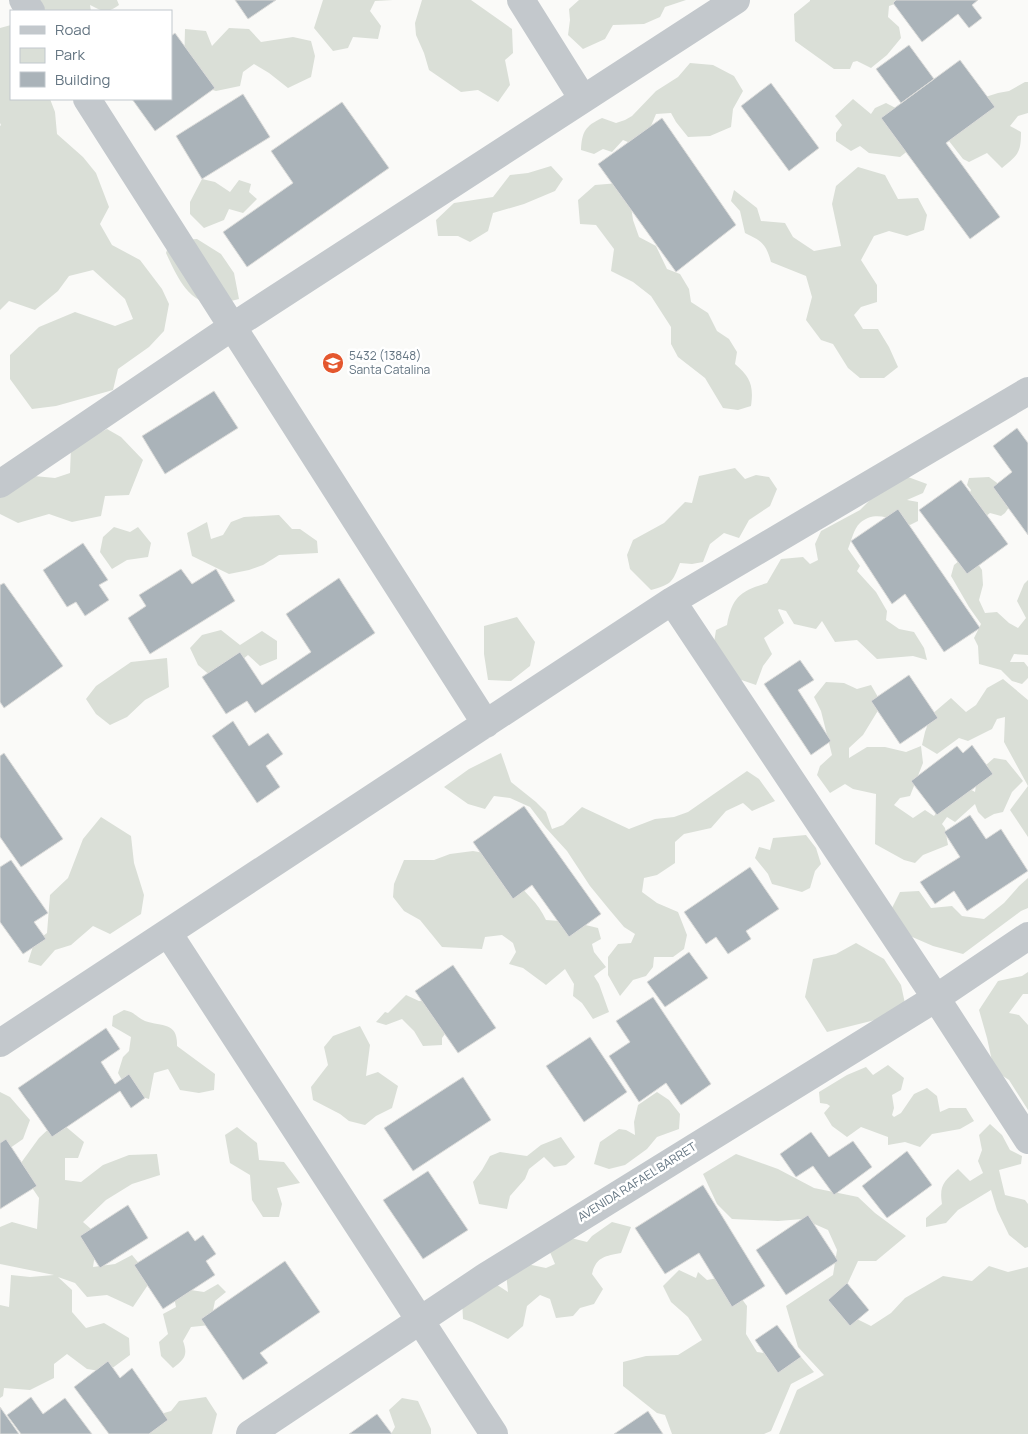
<svg xmlns="http://www.w3.org/2000/svg" width="1028" height="1434" viewBox="0 0 1028 1434" font-family="Manrope,sans-serif">
<style>
.green{fill:#dadfd7}
.building{fill:#aab3b9;stroke:#dcdcda}
.lines{fill:none;stroke-linecap:round;stroke-linejoin:round}
.minor{stroke:#c3c8cc;stroke-width:28}
.labels{text-anchor:middle;stroke-width:5;stroke-linejoin:round;paint-order:stroke}
.poi-label{font-size:12px;fill:#657683;stroke:#fff;text-anchor:start}
.street-label{font-size:12px;fill:#657683;stroke:#fff}
</style>
<rect width="100%" height="100%" fill="#fafaf8"/>
<path class="green" d="M38,0H117L119,5C106,14 104,12 90,5L91,11H37Z
M323,0H393L375,1L370,11L381,26L378,39L353,37L348,48L333,51L314,28Z
M422,0H471L512,29L513,53L505,60L510,85L498,102L478,90L461,92L429,70L424,53L416,35L415,23Z
M579,0H686L665,7L660,17L644,24L613,25L605,39L583,49L568,35L570,20L569,9Z
M810,0H906L889,6L888,17L899,27L901,38L887,55L871,68L857,61L853,62L850,69H834L795,41L794,14L810,1Z
M11,25V99H50L55,112L57,134L83,157L96,173L109,207L100,224L112,245L140,260L162,289L169,304L164,331L149,347L118,369L113,390L56,406L32,409L10,379V355L39,327L75,312L115,326L133,319L125,299L93,270L69,276L58,291L35,310L9,301L0,310V126L1,125L0,123V28Z
M229,28L249,29L261,42L293,37L311,41L315,56L311,77L288,88L269,73L254,64L243,72L240,86L216,91L193,84L184,67L185,29L206,31L212,46Z
M690,63L713,65L734,76L743,91L733,109L731,127L710,136L688,137L676,122L671,113L656,114L646,138L635,145L623,140L612,152L603,149L594,154L581,150C582,132 585,126 602,118L616,123L625,120L632,116L656,91L678,77Z
M1025,82H1028V113L1018,116L1010,126L1021,132C1021,153 1018,155 1002,168L987,153L969,162L963,159L949,141L948,121L976,100L998,93L1009,91Z
M853,99L871,114L875,108L886,103L913,117L919,142L900,157L869,153L860,146L851,151L836,141V133L842,125L835,116Z
M551,166L563,179L555,191L524,204L493,213L488,231L470,242L458,236H438L436,220L454,203L493,197L510,175L528,173Z
M858,167L885,175L898,199L918,198L927,215L924,230L907,236L889,231L874,236L861,260L877,285V302L861,307L854,315L863,329H878L889,347L898,367L884,378H860L848,368L833,344L821,340L806,320L812,297L806,276L771,262C766,244 762,241 745,233L740,211L731,201L734,190L757,208L761,221L785,223L793,237L814,251L841,246L832,204L836,186Z
M202,179L215,182L230,192L239,180L251,184L249,192L257,199L243,213L229,209L224,220L204,228L190,214V202Z
M619,183L630,199L633,220L639,237L656,246L667,269L680,274L689,289L691,302L708,313L717,331L729,339L737,352L735,364C750,377 754,385 751,406L738,410L723,408L705,378L678,357L671,344V327L651,296L633,282L611,271L614,249L596,225L580,224L578,200L595,185Z
M197,239L221,254L234,273L239,299C230,301 220,304 211,303C187,302 175,272 166,253L170,241Z
M107,429L121,437L143,460L129,495L105,496L101,516L72,522L49,514L18,523L0,514V496L34,476L55,478L70,473L71,447Z
M735,468L745,479L756,475L769,477L777,489L770,506L749,520L739,538L724,533L710,544L703,562L692,564L680,563C672,583 672,584 651,590L630,569L627,555L633,540L664,523L685,502L692,503L699,476Z
M908,477L927,484L923,493L907,500L918,502V521L910,525C894,520 875,509 860,523C854,528 851,542 848,549L860,566L857,571L876,592L887,611L886,620L899,629L914,632L924,648L927,660L913,656L877,659L857,640L835,642L822,621L816,629L794,624L786,611L779,609L778,610L784,623L764,638L772,654L763,666L756,685L727,675L712,655L716,630L727,625C732,597 740,591 767,583L781,559L803,557L810,564L818,560L815,544L821,531L860,510L884,486Z
M989,477L1004,488L1014,500L1005,513L1001,516L990,513L981,520L965,503L971,490L967,485L969,478Z
M279,515L292,529H300L317,541L318,553L279,555L263,565L249,570L229,574L192,556L187,533L207,522L211,539L223,535L231,522L244,517Z
M114,527L130,532L138,527L151,543L148,557L127,560L112,569L100,552L103,537Z
M970,552L982,570L983,585L979,600L985,613L997,612L1009,623L1018,628L1026,618L1017,601L1024,584L1028,580V655L1014,654L1010,662H1024L1028,667V678L1022,684L1012,681L1001,670L979,664L978,646L974,638L981,624L969,607L951,576L954,565Z
M517,617L535,642L530,666L511,681L488,680L484,654V626Z
M221,630L240,645L262,631L277,641V659L260,666L248,655L232,668L212,677L198,665L190,648L202,635Z
M167,658L169,687L145,700L127,717L110,725L96,714L86,699L96,686L131,662Z
M1003,679L1028,700V837L1010,810L1028,786L1004,742L1005,717L997,719L992,729L968,741L959,738L937,754L922,745L925,732L931,715L951,698L966,712L976,705L987,688Z
M826,682L844,683L857,689L871,685L882,704L863,735L849,748V758L867,747H885L906,752L921,746L923,763L910,796L900,798L894,805L913,818L925,810L934,816L945,800L964,786L975,792L978,772L994,758L1006,760L1023,781L1012,792L1003,812L994,814L985,819L978,812L975,804L955,822L947,817L942,824L945,828L948,845L923,855L915,863L904,860L875,844L876,794L853,789L845,784L830,793L817,775L820,766L832,755L821,711L814,697Z
M501,753L511,782L536,802L546,812L552,829L563,825L582,807L629,829L655,819L674,817L688,812L747,771L759,779L775,801L752,811L743,803L726,811L711,828L684,834L675,842V863L657,875L644,878L642,892L657,903L678,912L687,935L684,949L673,957H654L653,967L646,976L633,980L620,996L608,975V957L618,944L631,943L635,934L624,927L608,908L590,886L567,851L546,828L530,807L510,798L494,796L485,809L468,804L444,787L469,769Z
M101,817L131,836L134,863L144,895L141,914L110,934L93,926L71,945L55,950L41,966L28,962L34,943L47,933L50,895L68,878L83,839Z
M806,835L816,848L821,864L815,871L810,888L802,892L772,884L768,874L755,858L759,847L770,850L773,838Z
M473,851L502,856C505,863 508,872 513,878C525,893 538,902 546,920L573,922L598,928L601,939L592,944L594,952L606,967L594,976L599,984L609,1012L593,1019L582,1003L573,996L574,984L565,969L546,985L523,968L509,964L516,952L513,943L502,935L485,937L482,949L442,947L420,920L404,911L393,897L394,884L404,860H434L450,854Z
M1028,878V908L1021,911L963,954L933,946L903,933L890,912L900,892L919,891L931,908L952,906L962,916L984,919L1004,903L1019,886Z
M856,943L884,959L901,985L906,1008L891,1016L827,1032L805,997L813,959L836,954Z
M1028,972V994H1023L1009,1013L1019,1015L1028,1025V1110L1009,1080L994,1070L987,1038L979,1010L998,981L1022,976Z
M406,995L419,1001L434,999L450,1027L442,1038V1045L423,1046L414,1031L402,1019L386,1025L376,1022L385,1012L388,1013Z
M124,1010C135,1012 136,1017 145,1021C163,1027 178,1022 177,1046L215,1074L214,1090L199,1093L180,1090L168,1069L154,1073L149,1099L129,1093L118,1073L123,1057L129,1051L131,1037L112,1026L113,1016Z
M360,1026L370,1045L366,1076L378,1072L398,1086L392,1108L376,1116L365,1125L349,1121L340,1114L313,1100L311,1087L328,1065L324,1047L333,1036Z
M888,1065L904,1078L901,1090L892,1095L894,1108L892,1115L894,1117L901,1113L914,1094L927,1088L937,1096L940,1112L949,1108H966L974,1121L960,1129L932,1134L920,1147L905,1142L888,1145V1137L861,1127L847,1137L832,1126L824,1113L830,1106L827,1104L820,1103L819,1092L847,1075L866,1067L873,1075Z
M0,1092L10,1097L30,1120L23,1139L3,1153L0,1150Z
M657,1092L669,1100L680,1114L679,1129L657,1137L647,1149L625,1165L609,1169L594,1164L600,1142L619,1129L626,1130L635,1135L634,1122L638,1105Z
M58,1120L84,1142L78,1158H65V1180L81,1182L103,1165L129,1155L157,1154L160,1175L132,1184L106,1200L83,1222L98,1235L93,1267L115,1264L132,1255L152,1279L133,1307L107,1295L87,1297L75,1283L58,1277L72,1290V1312L86,1328L104,1323L129,1338L130,1355L107,1372L87,1369L67,1354L54,1364V1378L30,1390L4,1388L3,1396L0,1398V1305L9,1307L11,1275L30,1277L54,1275L0,1264V1227L12,1222L37,1229L39,1198L18,1167L39,1138Z
M990,1124L1002,1135L1010,1150L1022,1156L1021,1164L999,1170L1005,1195L1025,1200L1028,1204V1247L1025,1248L1009,1235L997,1210L991,1190L958,1210L946,1223L926,1227V1218L942,1204C939,1185 944,1181 958,1169L970,1181L983,1173L978,1161L982,1150L979,1135Z
M237,1127L257,1143L259,1160L284,1162L300,1183L277,1188L282,1204L279,1217H263L252,1200L250,1175L230,1163L225,1135Z
M561,1137L575,1157L566,1165L554,1167L544,1157L529,1169L525,1179L510,1196L507,1209L479,1204L473,1182L482,1170L490,1156L500,1152L527,1156L541,1145Z
M736,1154L778,1169L814,1188L858,1197L875,1213L906,1236L876,1261H858L841,1298L845,1313L871,1326L891,1313L905,1298L943,1276L972,1281L989,1266L1008,1272L1028,1267V1434H779L797,1390L824,1375L798,1347L786,1306L833,1275L837,1250L828,1230L803,1219L778,1221L732,1219L717,1204L703,1174Z
M612,1222L631,1227L621,1253C605,1256 596,1257 592,1274L603,1289L594,1304L580,1308L573,1316L556,1318L550,1299L540,1295L527,1306L523,1326L508,1339L472,1322L463,1319L462,1300L485,1277L508,1292L506,1273L522,1263L546,1268L555,1264L547,1245L567,1237L587,1242L592,1236Z
M679,1270L696,1278L698,1272L707,1280L728,1276L736,1291L747,1306L746,1334L757,1352L783,1356L801,1357L814,1372L791,1384L771,1431L764,1434H672L665,1415L657,1413L623,1386V1362L646,1356L678,1355L702,1340L688,1317L671,1302L663,1286Z
M218,1284L226,1292L215,1301L210,1325L191,1327L183,1341C188,1355 185,1359 173,1368L161,1356L159,1342L168,1334L163,1314L176,1307L174,1297L184,1289L204,1292Z
M206,1397L217,1414L212,1434H118L150,1417L171,1411L179,1401Z
M402,1398L418,1401L431,1429V1434H391L395,1427L389,1410Z"/>
<path class="building" d="M235,0H276L248,19Z
M896,0H978L972,5L982,18L969,28L958,14L922,42L893,3Z
M175,33L215,88L155,131L132,99H171V36Z
M909,45L934,79L901,103L876,69Z
M960,60L995,107L946,143L1000,217L970,239L881,118Z
M771,83L819,148L789,171L741,106Z
M243,94L270,137L202,179L176,136Z
M342,102L389,168L247,267L223,232L293,183L271,151Z
M662,118L736,225L676,272L598,164Z
M214,391L238,428L165,474L142,436Z
M1017,428L1028,443V535L993,487L1012,472L993,446Z
M961,480L1008,544L967,574L919,510Z
M898,509L980,628L944,652L905,594L892,604L851,541Z
M83,543L108,580L99,585L109,600L85,616L76,602L67,607L43,570Z
M181,569L192,584L216,569L235,601L150,654L128,618L146,606L139,595Z
M339,578L375,633L255,713L247,701L226,714L202,677L240,652L262,685L311,652L286,614Z
M4,583L63,666L4,708L0,702V585Z
M800,660L814,680L798,690L831,741L811,755L764,684Z
M909,675L938,718L900,744L871,701Z
M233,721L249,746L268,733L283,754L266,766L280,787L257,803L212,736Z
M972,745L993,774L937,815L911,781L957,746L963,753Z
M4,753L63,839L21,867L0,837V756Z
M524,806L601,914L569,937L532,885L513,899L473,842Z
M970,815L986,839L1001,829L1028,871L967,911L954,891L935,904L920,882L960,857L944,832Z
M11,860L48,913L34,922L46,939L23,954L0,922V867Z
M750,867L779,909L746,931L751,939L728,954L716,937L706,944L684,912Z
M689,952L708,978L665,1007L647,982Z
M453,965L496,1028L458,1053L415,991Z
M653,997L711,1084L681,1105L666,1083L639,1102L609,1056L630,1042L616,1021Z
M106,1028L120,1049L101,1062L115,1084L129,1074L145,1098L131,1108L120,1091L52,1137L18,1088Z
M590,1037L627,1092L584,1122L546,1066Z
M463,1077L491,1120L413,1171L384,1128Z
M811,1132L829,1157L853,1141L872,1167L834,1195L813,1166L796,1177L780,1154Z
M6,1139L37,1186L0,1209V1143Z
M907,1151L932,1185L887,1218L862,1186Z
M428,1171L468,1230L423,1259L383,1200Z
M703,1185L765,1286L732,1307L699,1253L665,1274L635,1228Z
M128,1205L148,1238L100,1268L80,1236Z
M808,1215L838,1261L786,1295L756,1250Z
M188,1231L195,1241L203,1235L216,1254L206,1261L215,1275L163,1309L134,1265Z
M285,1261L320,1312L260,1353L268,1363L243,1380L201,1319Z
M847,1283L869,1310L850,1326L828,1300Z
M777,1325L801,1357L778,1373L755,1340Z
M108,1361L120,1378L132,1368L168,1420L149,1434H109L74,1387Z
M31,1397L43,1414L65,1398L92,1434H21L7,1415Z
M0,1407L19,1434H0Z
M648,1411L663,1434H614Z
M377,1414L392,1434H349Z"/>
<g class="lines">
<path class="minor" d="M23,0L31,11
M521,0L583,99
M87,99L486,724
M0,484L232,327L736,0
M672,601L936,998L1028,1140
M168,933L494,1434
M0,1043L672,601L1028,391
M250,1434L485,1277L936,998L1028,936"/>
</g>
<defs>
<g id="school-disc" transform="scale(1.125)"><circle r="9.5" fill="#e4572e" stroke="#fff"/><path d="M0-5L7-2L0 1L-7-2ZM-4 1L0 2.5L4 1V4Q0 6-4 4Z" fill="#fff"/></g>
</defs>
<g fill-rule="evenodd">
<use href="#school-disc" x="333" y="363"/>
</g>
<g class="labels">
<g class="poi-label">
<text x="349" y="360">5432 (13848)<tspan x="349" dy="14">Santa Catalina</tspan></text>
</g>
<g class="street-label">
<text transform="translate(637 1182) rotate(-32)" y="4">AVENIDA RAFAEL BARRET</text>
</g>
</g>
<rect x="10" y="10" width="162" height="90" fill="#ffffff" stroke="#c1c8cd"/>
<rect x="20" y="26" width="25" height="8" fill="#c3c8cc" stroke="#c1c8cd"/>
<text x="55" y="35" font-size="15" fill="#657683">Road</text>
<rect x="20" y="48" width="25" height="15" fill="#dadfd7" stroke="#c1c8cd"/>
<text x="55" y="60" font-size="15" fill="#657683">Park</text>
<rect x="20" y="72" width="25" height="15" fill="#aab3b9" stroke="#c1c8cd"/>
<text x="55" y="85" font-size="15" fill="#657683">Building</text>
</svg>
